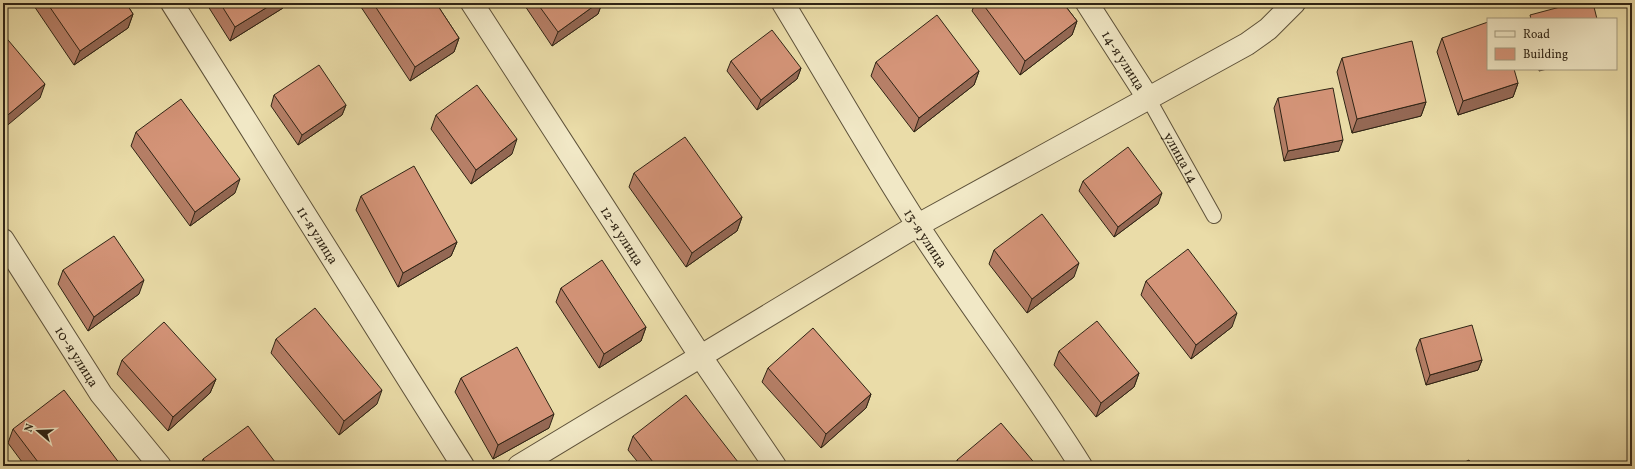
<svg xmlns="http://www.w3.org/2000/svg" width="1635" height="469" viewBox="0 0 1635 469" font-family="Vollkorn,serif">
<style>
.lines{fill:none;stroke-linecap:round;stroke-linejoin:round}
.service-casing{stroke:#5e523a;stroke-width:16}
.minor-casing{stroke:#5e523a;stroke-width:24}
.service{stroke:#f1e8c6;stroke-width:14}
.minor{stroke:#f1e8c6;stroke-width:22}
.wall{fill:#b67f67;stroke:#2f2415}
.shaded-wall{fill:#946854;stroke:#2f2415}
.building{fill:#d49478;stroke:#2f2415}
.labels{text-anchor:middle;stroke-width:3.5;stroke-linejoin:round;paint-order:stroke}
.street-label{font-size:14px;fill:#2f2415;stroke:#f1e8c6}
</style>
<rect width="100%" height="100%" fill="#eadca8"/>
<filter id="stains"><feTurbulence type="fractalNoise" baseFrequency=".005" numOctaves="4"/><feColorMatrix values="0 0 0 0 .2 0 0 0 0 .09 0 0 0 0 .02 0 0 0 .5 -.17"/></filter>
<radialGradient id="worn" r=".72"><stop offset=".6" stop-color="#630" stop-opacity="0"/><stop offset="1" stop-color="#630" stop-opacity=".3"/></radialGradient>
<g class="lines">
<g class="service-casing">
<g id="service">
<path id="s1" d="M1148,98L1214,216"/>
</g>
</g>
<g class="minor-casing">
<g id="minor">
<path id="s2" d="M172,3L463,466"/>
<path id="s3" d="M472,3L701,357L775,466"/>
<path id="s4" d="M783,3C828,77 871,153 918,226C970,307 1030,384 1081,466"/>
<path id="s5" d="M1087,3L1148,98"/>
<path id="s6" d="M3,240L101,394L160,466"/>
<path d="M519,466L918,225L1247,44L1268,29L1294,3"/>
</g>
</g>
<use href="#service" class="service"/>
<use href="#minor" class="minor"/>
</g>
<path class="wall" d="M32,3H126L133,14L128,28L74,65Z
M206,3H285L283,8L230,41Z
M363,3H436L459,38L454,52L410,81L361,7Z
M523,3H602L598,14L552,46Z
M975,3H1063L1077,21L1072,35L1020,75L972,11Z
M1442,38L1518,83L1513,97L1458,115L1437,52Z
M1342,58L1426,102L1421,116L1352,133L1337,72Z
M731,61L801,68L797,79L757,110L727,71Z
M876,62L979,71L974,85L914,132L871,76Z
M274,95L346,105L342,115L298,145L271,106Z
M1278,98L1339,151L1284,161L1274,108Z
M436,115L512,154L471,184L431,129Z
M136,132L235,193L190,226L131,146Z
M634,173L742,217L737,231L686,267L629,187Z
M1083,181L1158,204L1114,237L1079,191Z
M361,196L457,242L451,256L398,287L356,210Z
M994,250L1074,277L1027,313L989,264Z
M63,270L139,294L88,331L58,284Z
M1146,281L1232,327L1191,359L1141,295Z
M561,288L646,327L641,341L599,368L556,302Z
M276,339L377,404L339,435L271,353Z
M1420,339L1482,360L1478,370L1426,385L1416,349Z
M1059,351L1139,373L1134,387L1096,417L1054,365Z
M122,360L216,379L210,393L168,431L117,374Z
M768,368L871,394L866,408L821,448L762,382Z
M461,378L549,428L493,459L455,392Z
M13,429L119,466H25L8,443Z
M633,436L736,466H641L628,450Z
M203,459L278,466H201Z
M957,460L1037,466H955Z"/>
<path class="shaded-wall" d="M274,3H285L283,8L230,41L235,27Z
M598,3H602L598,14L552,46L558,32Z
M133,14L128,28L74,65L80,51Z
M1077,21L1072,35L1020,75L1025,61Z
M459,38L454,52L410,81L415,67Z
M801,68L797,79L757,110L761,100Z
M1539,69H1547L1539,71Z
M979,71L974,85L914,132L919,118Z
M1518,83L1513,97L1458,115L1463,101Z
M45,84L40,98L3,129V119Z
M1426,102L1421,116L1352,133L1357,119Z
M346,105L342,115L298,145L302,135Z
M517,139L512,154L471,184L476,170Z
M1343,140L1339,151L1284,161L1288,151Z
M240,179L235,193L190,226L195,212Z
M1162,193L1158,204L1114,237L1118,227Z
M742,217L737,231L686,267L692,253Z
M457,242L451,256L398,287L403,273Z
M1079,263L1074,277L1027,313L1032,299Z
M144,280L139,294L88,331L94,317Z
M1237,313L1232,327L1191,359L1196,345Z
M646,327L641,341L599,368L604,354Z
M1482,360L1478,370L1426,385L1430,375Z
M1139,373L1134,387L1096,417L1101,403Z
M216,379L210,393L168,431L173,417Z
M382,390L377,404L339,435L344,421Z
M871,394L866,408L821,448L826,434Z
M554,414L549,428L493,459L498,445Z"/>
<path class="building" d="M47,3H126L133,14L80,51Z
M220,3H274L235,27Z
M373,3H436L459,38L415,67Z
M537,3H598L558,32Z
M982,3H1063L1077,21L1025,61Z
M1575,3H1593L1597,19H1531L1530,15Z
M937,15L979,71L919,118L876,62Z
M1488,22V69H1514L1518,83L1463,101L1442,38Z
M772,30L801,68L761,100L731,61Z
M3,34L45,84L3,119Z
M1412,41L1426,102L1357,119L1342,58Z
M319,65L346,105L302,135L274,95Z
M477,85L517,139L476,170L436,115Z
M1333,88L1343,140L1288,151L1278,98Z
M181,99L240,179L195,212L136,132Z
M685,137L742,217L692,253L634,173Z
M1128,147L1162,193L1118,227L1083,181Z
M414,166L457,242L403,273L361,196Z
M1042,214L1079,263L1032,299L994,250Z
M114,236L144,280L94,317L63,270Z
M1188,249L1237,313L1196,345L1146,281Z
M602,260L646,327L604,354L561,288Z
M315,308L382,390L344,421L276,339Z
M1097,321L1139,373L1101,403L1059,351Z
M164,322L216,379L173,417L122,360Z
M1472,325L1482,360L1430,375L1420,339Z
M813,328L871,394L826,434L768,368Z
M517,347L554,414L498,445L461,378Z
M64,390L120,464L117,466H41L13,429Z
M686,395L738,462L733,466H656L633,436Z
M1001,423L1037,466H963L957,460Z
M248,426L278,466H209L203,459Z
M1469,460L1472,466H1457Z
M1202,461L1206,466H1194Z"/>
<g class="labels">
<g class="street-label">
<text dy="5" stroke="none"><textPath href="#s5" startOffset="68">14-я улица</textPath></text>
<text dy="5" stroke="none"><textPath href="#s1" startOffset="68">улица 14</textPath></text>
<text dy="5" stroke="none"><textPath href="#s2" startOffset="274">11-я улица</textPath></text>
<text dy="5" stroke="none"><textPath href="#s3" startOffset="277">12-я улица</textPath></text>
<text dy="5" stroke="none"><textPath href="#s4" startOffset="275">13-я улица</textPath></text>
<text dy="5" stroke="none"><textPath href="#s6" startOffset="138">10-я улица</textPath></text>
</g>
</g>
<rect width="1635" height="469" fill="none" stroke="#eadca8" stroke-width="16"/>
<rect x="4" y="4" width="1627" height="461" fill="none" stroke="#2f2415" stroke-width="2"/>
<rect x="8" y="8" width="1619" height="453" fill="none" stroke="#2f2415"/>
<rect x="1487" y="18" width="130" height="52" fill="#f1e8c6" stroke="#a39a7f"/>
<rect x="1495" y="31" width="20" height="6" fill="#f1e8c6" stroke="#a39a7f"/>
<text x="1523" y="38" font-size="12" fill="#2f2415">Road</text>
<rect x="1495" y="48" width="20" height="12" fill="#d49478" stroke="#a39a7f"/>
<text x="1523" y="58" font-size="12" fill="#2f2415">Building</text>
<g transform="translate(38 431) rotate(289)" stroke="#f1e8c6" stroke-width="3" paint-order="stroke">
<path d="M0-3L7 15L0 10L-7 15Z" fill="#2f2415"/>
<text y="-6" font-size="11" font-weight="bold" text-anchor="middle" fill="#2f2415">N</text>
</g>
<rect width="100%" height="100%" filter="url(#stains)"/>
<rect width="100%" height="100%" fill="url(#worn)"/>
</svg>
